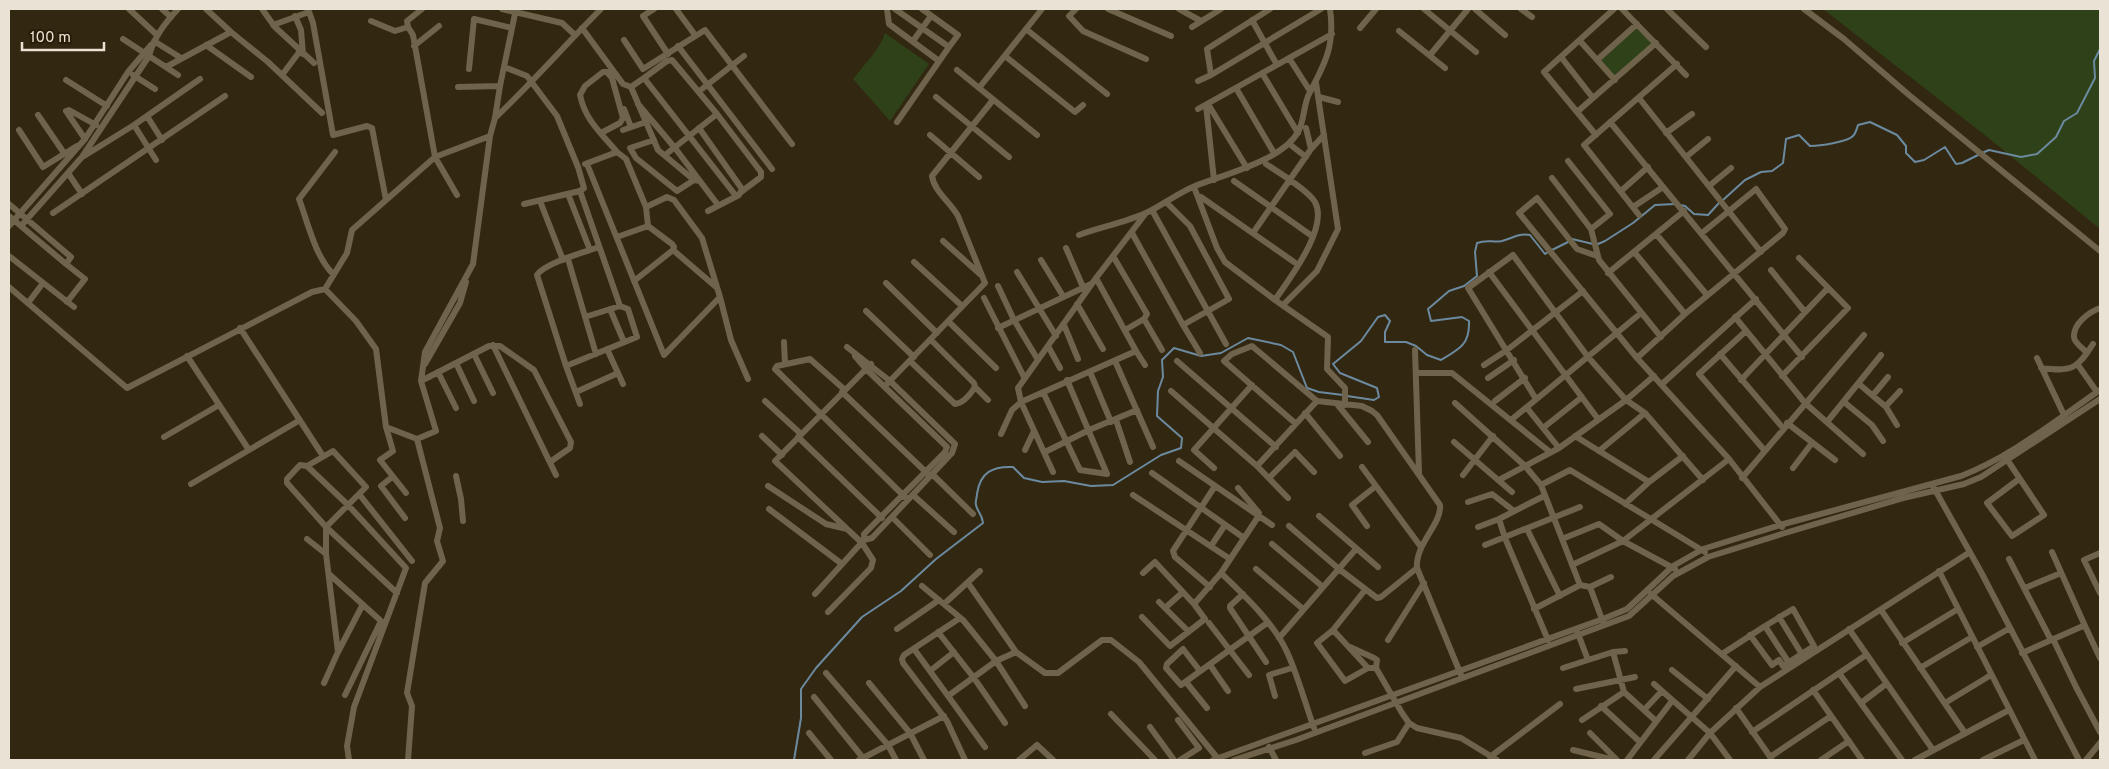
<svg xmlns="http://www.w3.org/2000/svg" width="2109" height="769" viewBox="0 0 2109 769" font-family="Overpass,sans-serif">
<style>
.green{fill:#2f4118}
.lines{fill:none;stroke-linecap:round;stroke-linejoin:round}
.stream{stroke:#6b8aa0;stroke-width:2}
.minor{stroke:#70634b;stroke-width:6}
</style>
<rect width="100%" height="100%" fill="#322710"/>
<path class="green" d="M1823,9H2100V229L1986,136Z
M1636,28L1653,43L1615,76L1600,59Z
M885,33L929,64L890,121L853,79C864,64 880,50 885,33Z"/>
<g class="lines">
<path class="stream" d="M1982,153L1989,150L2021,157L2037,154L2056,137L2064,121L2077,113L2095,78L2094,61L2100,49
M1723,200L1745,180L1761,172L1772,171L1783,163L1786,139L1799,135L1810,146C1820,146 1847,142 1853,136C1856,133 1857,128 1858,125L1870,122L1897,135L1906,146V153L1915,162L1924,160L1945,147L1956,164L1962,163L1978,155
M1680,205L1685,206L1694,214L1708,215L1719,203
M1572,239L1593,244
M1598,244L1605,241L1633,223L1655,205L1675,204
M1552,250L1568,242
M1347,396L1374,400L1379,397L1377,388L1340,373L1333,364L1361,341L1378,317L1385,315L1390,321L1385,332V342H1406L1416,346L1427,355L1441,360C1460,349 1470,344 1469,321L1462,317L1431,321L1428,309L1449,291L1464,286L1477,276L1475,252L1477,243C1488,239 1493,243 1502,241C1513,238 1519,233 1530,235L1545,254L1548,252
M794,760L801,718V689L816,668L862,617L901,591L936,559L983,523C982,514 978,513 976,505C975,502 977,497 977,494C980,472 993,466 1013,467L1024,478L1042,482L1064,481L1091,486L1113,485L1161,455L1181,448L1182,438L1157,416L1158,391L1163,377L1162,360L1174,348L1201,356L1221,353L1248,338L1281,345L1293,352L1307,388L1319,392L1343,395"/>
<path class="minor" d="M129,9L157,35
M162,9L171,17
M206,9L231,32L268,62L322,113
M262,9L275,27L314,63
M308,9L313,23L333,135L367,126L372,128L386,200
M422,9L407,21L408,27L413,35L435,157L457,195
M502,9L562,23L575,35
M654,9L643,16L668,54
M676,9L695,35
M887,9L889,24L939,61
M895,9L949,47L958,35L922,9
M1076,9L1069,16L1083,31L1146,59
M1108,9L1171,36
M1179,9L1201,21
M1424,9L1476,52
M1475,9L1505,35
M1521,9L1532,17
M1622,9L1686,75
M1667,9L1706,47
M1804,9L1844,39L1909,95L2100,251
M295,16L301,30L303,54
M1252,20L1277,65
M371,21L395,31L408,27
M273,25L309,12
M1192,27L1221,9
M582,28L623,84L631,87L644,78L736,196
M1360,28L1376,9
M1026,29L1107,94
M1399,31L1445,68
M123,39L178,75
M624,40L643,69L705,30L792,144
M154,41L181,58
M913,41L931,16
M1580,41L1615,80
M206,45L251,77
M414,46L439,26
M678,46L772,169
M1430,55L1468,9
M1005,56L1075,112L1083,105
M1561,57L1593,98
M1289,58L1310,91
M1597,60L1637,24
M166,67L231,32
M504,67L527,76L557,116L578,167L584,188L580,191L620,306
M469,69L474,19L512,28
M957,70L1037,135
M1262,73L1298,133
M133,75L155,89
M282,75L300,51
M1211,75L1207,49L1270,9
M644,78L667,61L672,60L717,114L665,155
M66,80L107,106
M1198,81L1211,75L1321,9
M458,87L500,86
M631,87L658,150L694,180L700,181
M979,88L1042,9
M1236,88L1274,153
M702,89L744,56
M936,97L1009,157
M1319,97L1338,102
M1639,98L1761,252
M638,104L675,148L718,205
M1208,104L1247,168
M1206,105L1214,180
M624,109L631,127
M1198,109L1332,34
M1577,112L1656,43
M717,114L761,172V177L741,192
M38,115L64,153
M147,116L162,140
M495,118C532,83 565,45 601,9
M897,122L949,47
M1610,122L1802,357
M134,125L156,160
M699,128L742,189L739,195L708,211
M1306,128L1311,149
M19,130L43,167L77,146
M623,130L646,122
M601,133L620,123L623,118L612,78L607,72H603L585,86L580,95C585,120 601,133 617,152
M1666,133L1692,114
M930,135L979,177
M1596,135L1544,72L1614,9
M85,139L66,111L69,110L96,125
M654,140L630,148L636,158L677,191L694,180
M1292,146L1306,157
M84,156L134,125L200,79
M1686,157L1708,139
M1568,161L1610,214L1591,229L1599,260L1661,337
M585,164L617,152L626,159L646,207L648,226L617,237
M587,164L664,355L720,297L702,238L674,200L667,197L646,207
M1266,164C1278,172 1308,190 1315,202C1329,228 1289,279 1275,300
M68,173L82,194
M1552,178L1591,229
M1234,181L1312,236
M1709,186L1731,168
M1194,187L1217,248L1225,262L1275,300L1328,337L1327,369L1345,388V405
M1621,191L1648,167
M568,194L590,250
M1201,197L1294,262
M540,201L563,260
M1166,202L1190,226L1229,299L1183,325L1200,353
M9,204L71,257L66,264L9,216
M524,204L580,191
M1633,207L1663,187
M1152,210L1226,344
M53,213L225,96
M1639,215L1584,145L1677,64
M9,226L85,139L128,72L151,45
M21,226L82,157L149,56C154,37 165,23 178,9
M1132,233L1183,325
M1253,233L1311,149L1324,135
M1079,235C1101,227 1127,222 1148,212C1164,204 1178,193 1195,186C1223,175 1283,160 1298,132C1305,120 1303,104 1310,92C1326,62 1335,44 1330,9
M1657,235L1707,295
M943,241L981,275
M1066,248L1083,287
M673,250L716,287
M1635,253L1685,314
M9,256L74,307
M1113,256L1147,314L1144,319L1125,330
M1597,256L1577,249L1537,198L1519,213L1637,358L1729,459L1782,527
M568,259L596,354
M1041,260L1063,296
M914,262L962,306
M66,264L85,279L67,302
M1771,270L1805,312
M1017,272L1056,336
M1489,272L1598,419
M1608,273L1684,211
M333,274C315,256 308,223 299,199L335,152
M634,281L673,250L674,247L672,244L648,226
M886,283L937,333
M998,286L1014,320L1038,360
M9,287L127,388L312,292L325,289L347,253L352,230L435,157L490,136
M325,289L356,321L376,349L386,427L393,451L380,460L406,493
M720,297L731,340L748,379
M984,298L1024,377
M28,303L43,283
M1077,304L1103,349
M1283,305L1317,271L1338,229L1316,83
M610,309L624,342
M866,311L914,357
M1735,317L1805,403L1863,454
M1144,319L1162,350
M949,322L996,368
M1064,325L1078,359
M240,328L323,456
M998,328L1091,284
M1746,331L1699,374L1765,451
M784,342L785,364
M493,345L556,475
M1048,346L1060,368
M607,349L623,384
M1415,350L1419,473
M1136,351L1145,365
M2087,353C2084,349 2074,343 2074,337C2073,324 2089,312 2100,308
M474,354L493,393
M1720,354L1783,428
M187,356L249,450L191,484
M855,356L866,369L947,447L945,452L864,534V540
M1637,358L1685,314L1783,233L1785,229L1756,189L1702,233
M2037,358L2064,415
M910,361L955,404C963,403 970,395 975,387L974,383L931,340
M1115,361L1153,447
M1177,361L1276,447
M456,363L474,401
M425,364L460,303L466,282
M1484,365L1507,350L1583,291
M2078,365L2097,392
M566,366L637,337L628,309L620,306L585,317
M2041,368C2072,372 2077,369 2093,344
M438,372L456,408
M1090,372L1111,422
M1416,373H1452L1550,452
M1782,376L1848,308L1799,258
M1488,378L1514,360
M1067,380L1107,474
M1741,380L1828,288
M421,381L489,346H500L534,370L571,442L570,448L550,462
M1662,384L1756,299
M1859,384L1886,407L1897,425
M885,386L985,283L958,216C950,202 934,191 932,176L993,100
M975,387L988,400
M845,390L810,359L777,366L775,369L908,500
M1171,391L1257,466L1288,498
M576,392L618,373
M842,392L928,474
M1043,392L1080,470L1107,474
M1873,395L1888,377
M1536,399L1468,288L1513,255L1588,357L1626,400L1645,413L1703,480
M765,401L801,434
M1495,401L1525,378
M1844,402L1872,425L1883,441
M1455,403L1525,466L1541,485L1580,585
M580,404L566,366L537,275C544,263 585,252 599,247
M1337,404L1368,442
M1886,406L1900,391
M1527,408L1559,448
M1305,413L1340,456
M1116,420L1130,462
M1511,420L1641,313
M1827,422L1881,355
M1295,423L1224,361L1232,354L1252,346L1317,401L1362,406L1372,411L1377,415L1440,505C1442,524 1415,544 1417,568L1461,675
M1787,423L1835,460
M386,427L417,439L436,431L421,381L425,352L473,264L490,136L495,118L500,86L516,9
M1543,428L1582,397
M1001,434L1012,410L1021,402L1136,351L1096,278
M762,436L782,455
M1575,436L1649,482
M164,437L219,405
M798,437L882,518
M1454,442L1512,492
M249,450L300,420
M1025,450L1034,431
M1599,451L1645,413
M1045,452L1089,430L1137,410
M2006,458L2044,515L2012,536L1987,503L2019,479
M1179,461L1272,525
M307,466L300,465L287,479V483L326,527L397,593
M1257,466L1317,401
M1362,467L1421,547
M1214,468L1194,450L1252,385
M1793,468L1812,443
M1053,472L1021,402L1018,388L1096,278L1146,213
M1152,473L1244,538
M932,474L973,514
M1463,475L1493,436
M456,476L461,499L463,521
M392,477L381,486L405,518
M1269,478L1295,452L1314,472
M1742,478L1864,335
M1499,480L1559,448L1626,400L1654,376
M1541,485L1570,470L1705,552
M768,486L826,524L847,529
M1934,488L1981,572L2079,760
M359,494L412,561
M913,495L954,532
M1133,495L1230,559
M1468,502L1492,494L1514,511
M1625,504L1649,482L1683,456
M769,509L842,564
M1319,516L1378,567
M892,517L930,555
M1499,519L1505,538L1548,640
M1289,526L1339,569L1377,598L1381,597L1417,568
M1367,526L1352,505L1376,486
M1478,527L1499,519L1544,496
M1527,529L1560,596
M307,539L326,554
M1562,539L1599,524L1623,541L1675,569
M1272,544L1323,587
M1485,545L1580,507
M1211,546L1225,525
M2052,552L2085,626
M2100,553L2084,560L2100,593
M2009,559L2051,640
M1572,565L1623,541L1729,459
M1256,569L1303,609
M1939,571L2035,760
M1221,573C1244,595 1274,623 1287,652C1298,676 1305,703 1314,728
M329,574L381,621L345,695
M968,583L1016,652L1045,673H1058L1102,640H1111L1139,662L1219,760
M922,586L963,620L996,661L1025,706
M1210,587L1175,557L1173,551L1215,486
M1590,587L1603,622
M2025,588L2061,573
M1365,590L1333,630L1317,643L1345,681L1368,668
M815,594L864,540L872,538L952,453L955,444L890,381L847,347
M1243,594L1230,606V608L1266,662
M1651,594L1760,687
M1159,602L1189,632
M944,604L980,571
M1194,604L1221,573L1258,517L1259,513L1238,488
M1165,608L1183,592
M1534,609L1580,585L1590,587L1611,577
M1881,610L1965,733
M828,612L871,568L873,560L862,543L775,461L871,364
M1142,617L1170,646L1205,619L1194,604L1155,562L1143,573
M1779,617L1803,656
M960,618L904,655L902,659L903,663L947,721L965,760
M1209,623L1249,675
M897,629L939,600
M1849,629L1933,750
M1333,630L1368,668H1376L1402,713L1409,723L1417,728L1461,738L1497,760
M1577,631L1588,660
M938,632L974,678L1005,723
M1750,635L1772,665L1779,660L1783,666L1814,646L1793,609L1765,626
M1279,638L1356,549
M2053,639L2076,687L2100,732
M1388,640L1424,583
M1902,643L1958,609
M1350,647L1374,658L1377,660L1376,668
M1977,647L2010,628
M914,649L985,747
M338,652L326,554V527L366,487L333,451L307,466L348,505L406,568L354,707L347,746L349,760
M1613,652L1624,692L1656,721
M2022,653L2083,626L2086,628L2100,658
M1722,654L1765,626L1789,663
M1210,665L1228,691
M1563,668L1613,652L1625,651
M1920,668L1972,637
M1672,670L1708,699
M930,671L954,652
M1200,671L1183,649L1167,664L1166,668L1181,685L1267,623
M826,673L888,745L896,760
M1839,673L1902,760
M1186,682L1207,708
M324,683L338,652L362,606
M869,683L910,733L924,760
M1654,684L1710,733L1730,760
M1576,689L1635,677
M1813,690L1862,760
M948,696L996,661L1016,652
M1275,696L1269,675L1292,668
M814,697L863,758
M1861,703L1886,684
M1945,703L1991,675
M1601,706L1640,742
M1736,708L1771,758
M1644,710L1661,692
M1111,714L1155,760
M1178,720L1199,748L1180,760
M1582,720L1624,692
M1150,727L1174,760
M1752,732L1866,655
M809,733L831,760
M1590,733L1617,760
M1269,747L1276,760
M1573,750L1614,760
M1365,753L1397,742L1409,723
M1490,757L1560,704
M1770,757L1831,716
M408,760L412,706L407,693L425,583L443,561L437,541L440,528L417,439
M859,760L944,716
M1019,760L1037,745L1053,760
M1213,760L1603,619L1627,609L1673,566L1703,549L1780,525L1961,476C2011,457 2056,420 2100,390
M1234,760L1296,740L1629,616L1673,576L1708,557L1785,533L1903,498L1964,484L1981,477L2100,399
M1627,760L1672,701
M1654,760L1736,666
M1688,760L1710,733L1760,687L1970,552
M1821,760L1849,741
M1915,760L2009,710
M1983,760L2024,740
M2086,760L2100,743"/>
</g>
<rect width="2109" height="769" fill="none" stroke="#eae2d5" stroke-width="20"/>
<path d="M22 42v8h82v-8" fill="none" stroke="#eae2d5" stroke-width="2.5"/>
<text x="30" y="42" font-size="15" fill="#eae2d5" stroke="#281d06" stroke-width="4" paint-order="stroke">100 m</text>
</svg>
